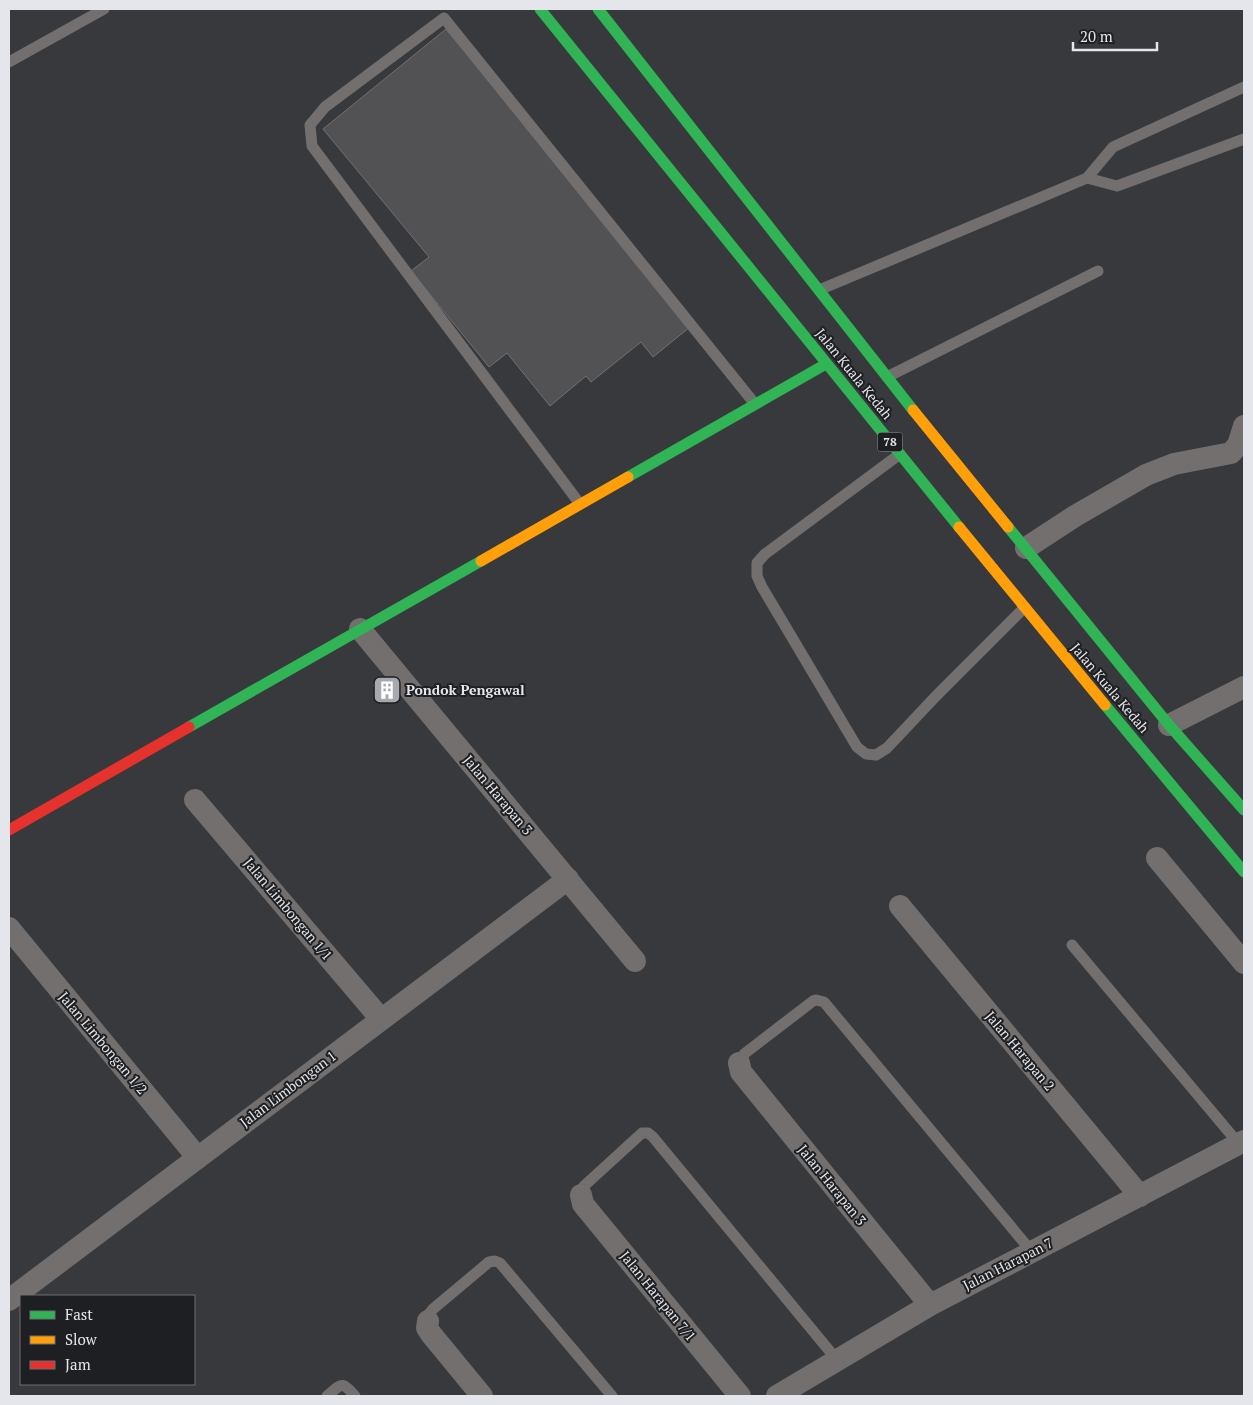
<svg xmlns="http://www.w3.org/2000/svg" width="1253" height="1405" viewBox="0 0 1253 1405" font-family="'PT Serif',serif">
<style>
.building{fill:#525254;stroke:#717073}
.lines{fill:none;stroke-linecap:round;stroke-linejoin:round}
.lane{stroke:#726f6e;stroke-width:11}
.street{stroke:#726f6e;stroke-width:22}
.fast{stroke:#30b455;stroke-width:11}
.slow{stroke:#ff9f0a;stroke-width:11}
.jam{stroke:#e5322d;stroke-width:11}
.labels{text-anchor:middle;stroke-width:4;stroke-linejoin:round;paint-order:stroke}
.shield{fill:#1e1f22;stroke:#a9aaaf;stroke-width:1}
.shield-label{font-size:12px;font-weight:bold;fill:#e4e6eb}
.street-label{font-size:14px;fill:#e4e6eb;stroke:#1e1f22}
.poi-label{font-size:14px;font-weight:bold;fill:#e4e6eb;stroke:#1e1f22;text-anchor:start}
</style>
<rect width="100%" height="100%" fill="#37393d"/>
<path class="building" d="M446,29L690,327L653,357L641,342L591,382L586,376L550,406L507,353L489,367L411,271L429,257L323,129Z
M388,676L400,694L385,703L373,685Z"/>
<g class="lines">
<path class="lane" d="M9,62L104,9
M1087,178L1117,186L1244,139
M819,290L1087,178L1113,147L1244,87
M887,377L1098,271
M900,454L765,554L757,563V576L762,587L857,747L866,754L876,755L887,748L936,696L1024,608
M580,504L312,146L310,125L325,107L444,18L755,404
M1072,945L1239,1144
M739,1063L744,1054L813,1001L816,1000L824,1002L1032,1252
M581,1195L584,1186L642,1133H648L653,1137L837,1360
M428,1321L429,1314L433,1309L489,1262L495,1261L500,1263L612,1396
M327,1396C342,1384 341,1380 355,1396"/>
<path class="street" d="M1026,548L1075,516L1146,475L1174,464L1231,453L1238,445L1244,426
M360,629L635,961
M1169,725L1244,687
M195,800L381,1019
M1157,858L1244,963
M900,906L1140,1196
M9,928L198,1158
M739,1063L741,1072L930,1305
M581,1195L583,1204L740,1396
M9,1300L568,879
M428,1321L427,1328L431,1334L482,1396
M777,1396L930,1305L1244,1141"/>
<path class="fast" d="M540,9L959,527
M598,9L913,410
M628,477L826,364
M1008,527L1169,725L1244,810
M1105,705L1244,872
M189,727L481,561"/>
<path class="slow" d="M913,410L1008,527
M959,527L1105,705
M481,561L628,477"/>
<path class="jam" d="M9,830L189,727"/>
</g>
<defs>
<g id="building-square" transform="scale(1.4375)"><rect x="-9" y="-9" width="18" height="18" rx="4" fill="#a7a9ae" stroke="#1e1f22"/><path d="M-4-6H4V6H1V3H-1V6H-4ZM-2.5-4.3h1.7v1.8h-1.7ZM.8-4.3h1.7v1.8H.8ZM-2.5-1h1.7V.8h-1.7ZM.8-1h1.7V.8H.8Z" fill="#fff"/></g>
</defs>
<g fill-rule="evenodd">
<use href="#building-square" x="387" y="690"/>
</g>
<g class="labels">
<rect class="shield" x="877.5" y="432.5" width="25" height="19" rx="4"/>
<g class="shield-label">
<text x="890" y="446">78</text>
</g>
<g class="street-label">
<text transform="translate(854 374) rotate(51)" y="5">Jalan Kuala Kedah</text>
<text transform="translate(1110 688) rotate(50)" y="5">Jalan Kuala Kedah</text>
<text transform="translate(498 795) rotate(50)" y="5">Jalan Harapan 3</text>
<text transform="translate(288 909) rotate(50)" y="5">Jalan Limbongan 1/1</text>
<text transform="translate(103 1043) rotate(50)" y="5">Jalan Limbongan 1/2</text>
<text transform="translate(1020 1051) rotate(50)" y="5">Jalan Harapan 2</text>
<text transform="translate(288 1089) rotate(-37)" y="5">Jalan Limbongan 1</text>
<text transform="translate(832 1185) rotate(51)" y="5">Jalan Harapan 3</text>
<text transform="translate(1008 1264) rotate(-27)" y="5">Jalan Harapan 7</text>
<text transform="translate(658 1296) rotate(51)" y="5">Jalan Harapan 7/1</text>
</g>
<g class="poi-label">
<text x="406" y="695">Pondok Pengawal</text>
</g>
</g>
<rect width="1253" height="1405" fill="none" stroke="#e4e6eb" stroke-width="20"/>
<rect x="20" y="1295" width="175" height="90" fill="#1e1f22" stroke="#6d6f72"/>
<rect x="30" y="1311" width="25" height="8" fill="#30b455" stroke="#6d6f72"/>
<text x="65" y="1320" font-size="15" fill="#e4e6eb">Fast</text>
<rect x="30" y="1336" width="25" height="8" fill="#ff9f0a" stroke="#6d6f72"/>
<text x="65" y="1345" font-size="15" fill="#e4e6eb">Slow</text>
<rect x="30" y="1361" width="25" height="8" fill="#e5322d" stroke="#6d6f72"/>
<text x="65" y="1370" font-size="15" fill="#e4e6eb">Jam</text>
<path d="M1073 42v8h84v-8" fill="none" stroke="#e4e6eb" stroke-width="2.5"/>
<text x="1080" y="42" font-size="15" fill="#e4e6eb" stroke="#1e1f22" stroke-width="4" paint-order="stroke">20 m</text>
</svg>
